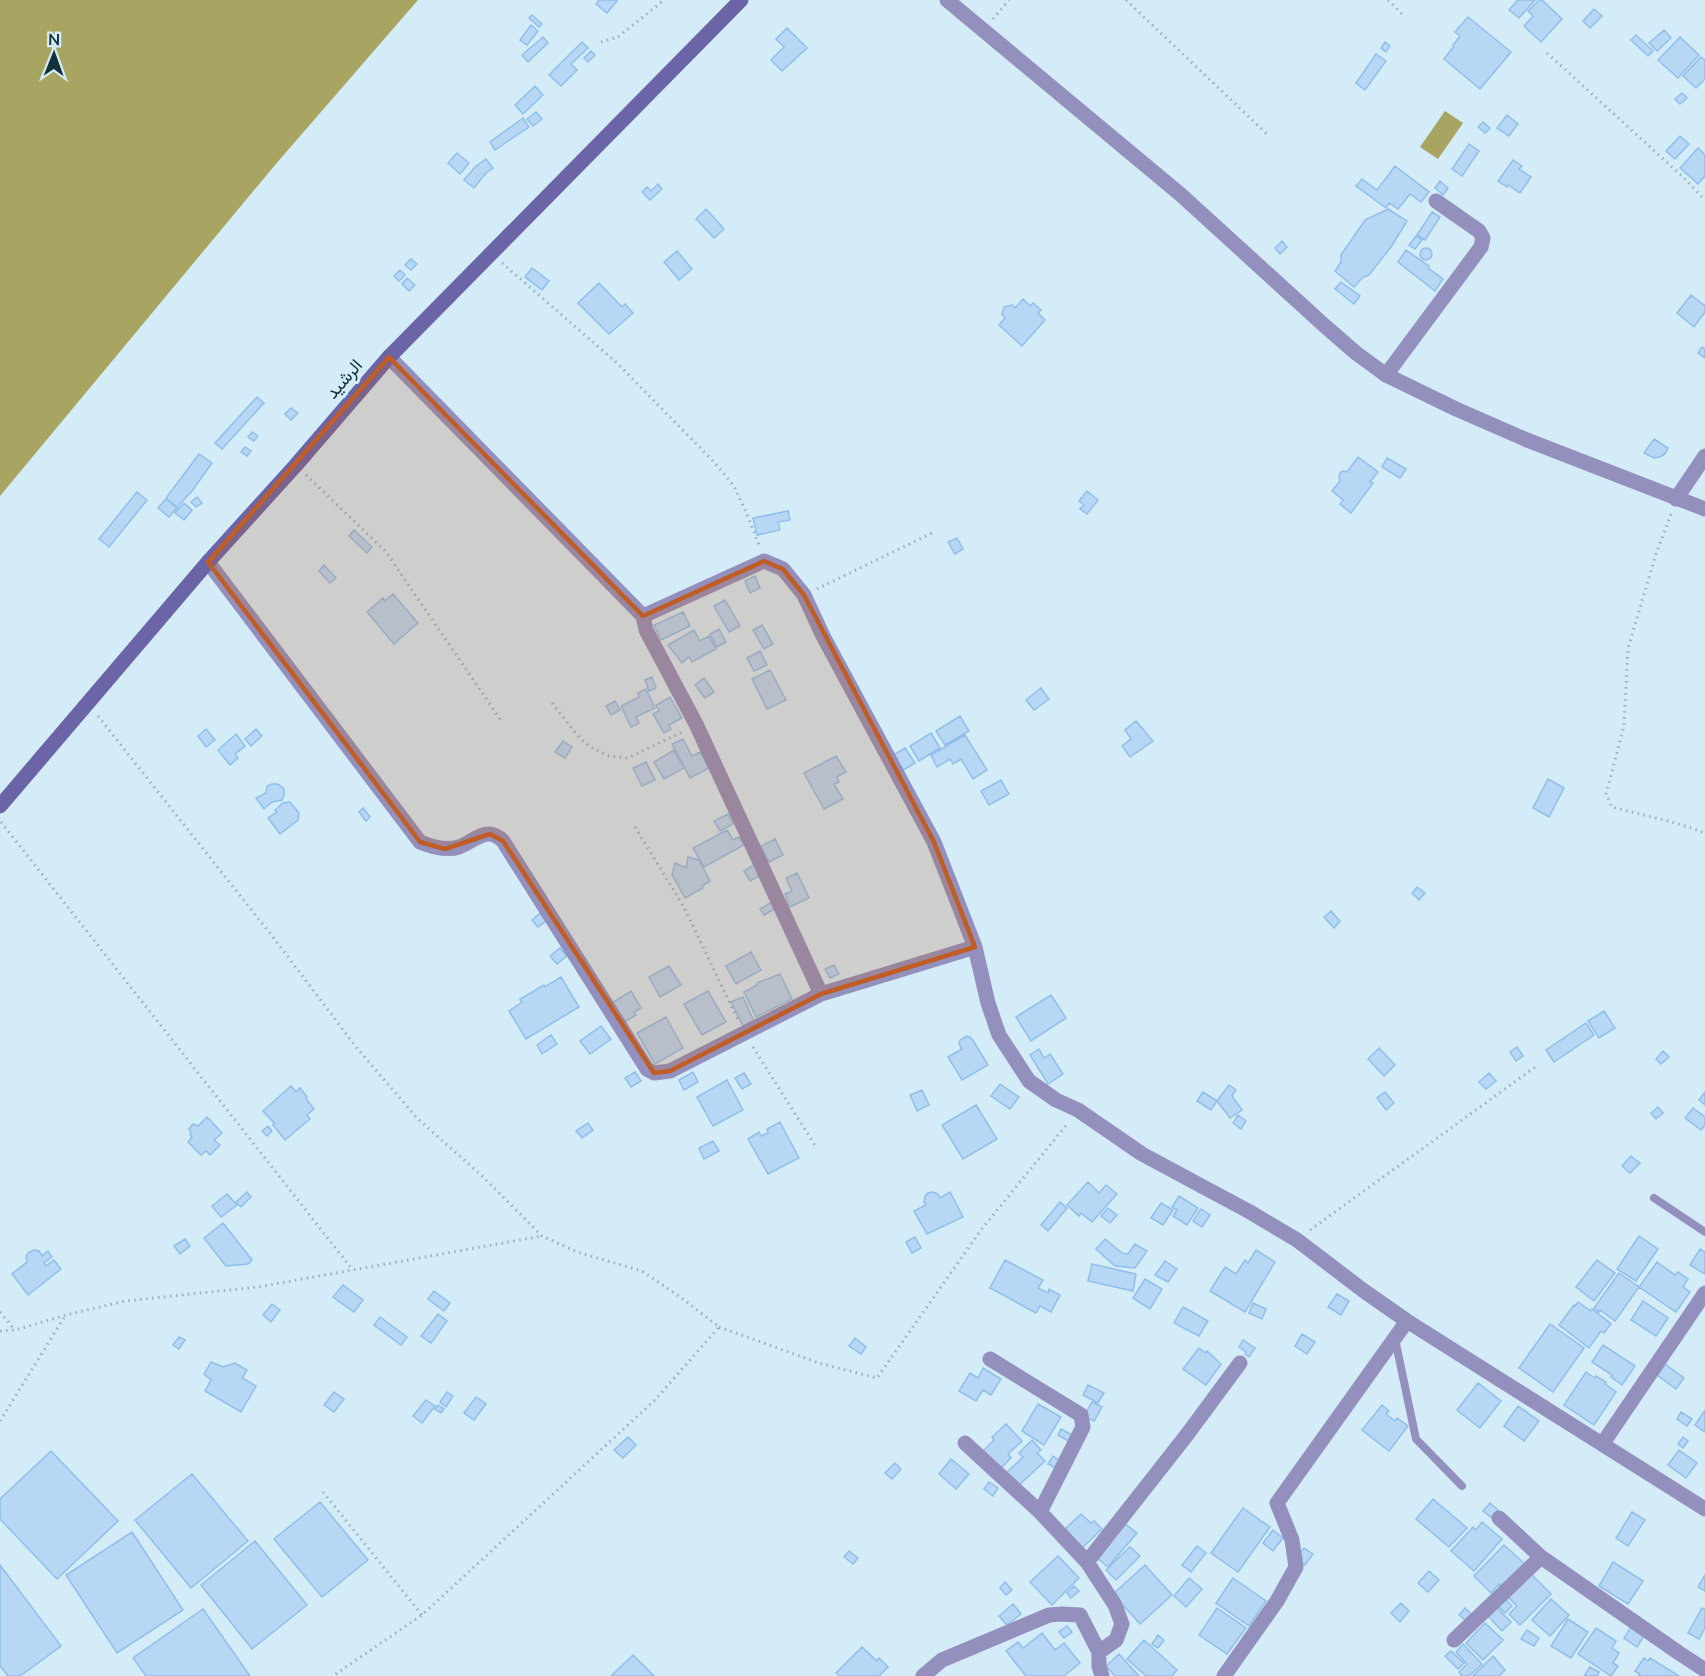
<svg xmlns="http://www.w3.org/2000/svg" width="1705" height="1676" viewBox="0 0 1705 1676" font-family="Mulish,Vazirmatn,sans-serif">
<style>
.water{fill:#a7a561}
.building{fill:#b7d7f5;stroke:#90bfea;stroke-width:1.5}
.lines{fill:none;stroke-linecap:round;stroke-linejoin:round}
.path{stroke:#96b1bc;stroke-width:3;stroke-dasharray:1.5 4.5;stroke-linecap:butt}
.service{stroke:#9390be;stroke-width:8}
.minor{stroke:#9390be;stroke-width:15}
.tertiary{stroke:#9390be;stroke-width:15}
.secondary{stroke:#6b65a7;stroke-width:15}
.marked{fill:#c05d25;fill-opacity:0.2;stroke:#c05d25;stroke-width:4.5;stroke-linejoin:round}
.labels{text-anchor:middle;stroke-width:6;stroke-linejoin:round;paint-order:stroke}
.street-label{font-size:18px;fill:#13303b;stroke:#d3ecf8}
</style>
<rect width="100%" height="100%" fill="#d3ecf8"/>
<path class="water" d="M0,0H418L275,165L0,496Z
M1445,111L1463,123L1438,159L1420,147Z"/>
<path class="building" d="M599,0H615L617,1L607,13L596,4Z
M1518,0H1535L1519,18L1509,10Z
M1539,0H1542L1562,19L1541,42L1524,26L1533,16L1528,11Z
M1594,9L1602,16L1590,28L1583,21Z
M532,15L542,24L539,27L529,18Z
M1468,17L1511,52L1480,89L1444,59L1454,46L1453,45L1460,36L1455,32Z
M531,25L538,31L527,45L520,40Z
M787,28L807,48L782,71L771,60L784,47L776,39Z
M1664,30L1671,38L1657,51L1649,43Z
M1636,35L1653,51L1648,56L1631,40Z
M543,37L548,43L528,62L522,55Z
M1680,37L1699,55L1678,78L1658,60Z
M582,42L588,48L571,64L577,70L561,86L549,75Z
M1385,42L1390,46L1386,52L1381,48Z
M591,51L595,55L588,62L584,58Z
M1376,54L1386,61L1365,90L1356,83Z
M1701,57L1705,60V79L1696,88L1683,76Z
M535,86L543,95L523,114L515,105Z
M1682,93L1687,98L1680,104L1675,99Z
M536,112L542,119L533,126L527,119Z
M1507,115L1518,124L1509,136L1497,128Z
M523,118L529,127L495,150L490,142Z
M1483,122L1490,128L1485,133L1478,127Z
M1680,136L1689,144L1675,159L1666,151Z
M1469,144L1479,151L1462,176L1452,169Z
M1698,148L1705,155V176L1698,184L1680,168Z
M457,153L469,163L460,174L448,163Z
M486,159L493,168L486,173L474,188L464,180L476,166Z
M1513,160L1522,166L1519,169L1531,177L1520,193L1508,185L1507,187L1498,181Z
M1395,166L1429,192L1421,202L1410,194L1398,209L1389,203L1386,208L1356,186L1362,179L1377,190Z
M1440,181L1448,188L1443,195L1435,188Z
M658,184L662,189L650,200L642,192L647,187L651,191Z
M706,209L724,229L714,238L696,219Z
M1388,209L1407,221L1391,247L1369,275L1362,278L1354,287L1335,271L1341,262V255L1365,220Z
M1432,212L1440,217L1425,240L1417,235Z
M1416,236L1422,240L1415,249L1409,245Z
M1282,241L1287,247L1280,254L1275,248Z
M1420 254a6 6 0 1 1 12 0a6 6 0 1 1-12 0Z
M1406,250L1429,266L1428,268L1443,279L1435,291L1398,262Z
M677,251L692,269L679,280L664,262Z
M411,259L417,264L411,270L405,265Z
M532,268L549,281L542,290L525,277Z
M400,270L405,275L399,281L394,276Z
M407,278L415,285L409,291L402,284Z
M1341,282L1360,296L1354,304L1335,289Z
M599,283L622,307L625,304L633,313L609,334L578,303Z
M1691,295L1705,306V312L1694,327L1677,313Z
M1023,299L1030,306L1033,303L1041,310L1038,313L1045,320L1022,346L999,325L1005,318L1002,314L1004,307L1012,305L1015,308Z
M1702,347L1705,349V358L1698,353Z
M257,397L264,403L222,449L215,443Z
M291,408L298,413L291,420L285,414Z
M252,432L258,436L254,441L248,437Z
M1654,439L1668,448L1665,454L1660,457L1654,458L1644,453Z
M245,447L251,451L247,456L241,452Z
M199,454L212,463L192,491L177,507L166,498Z
M1358,457L1378,472L1370,482L1373,483L1351,513L1340,504L1343,500L1332,491L1340,481L1339,477L1340,473L1343,471L1347,472Z
M1387,458L1406,469L1400,478L1382,467Z
M1087,491L1098,500L1087,514L1080,509L1084,505L1079,501Z
M137,492L147,500L109,547L99,539Z
M197,497L202,503L196,507L191,502Z
M166,499L177,508L169,517L158,508Z
M184,503L192,510L184,520L175,513Z
M788,511L790,520L778,522L780,530L757,535L753,518Z
M354,530L372,547L367,553L349,536Z
M957,538L963,549L955,554L948,542Z
M324,565L336,578L330,583L319,571Z
M755,576L760,588L750,593L745,581Z
M393,594L418,623L394,644L367,612L383,598L385,601Z
M725,600L740,626L729,632L714,606Z
M683,612L690,626L661,640L654,625Z
M762,625L773,644L764,649L753,630Z
M719,629L726,642L717,647L710,634Z
M694,630L700,641L709,636L716,649L692,662L689,657L682,663L668,645Z
M760,651L767,665L754,671L747,658Z
M770,670L786,700L767,709L752,679Z
M652,677L656,688L649,691L645,680Z
M704,678L714,692L705,698L695,685Z
M1041,688L1049,699L1034,710L1026,700Z
M646,689L655,708L636,717L639,723L631,727L621,706L639,697L638,693Z
M670,697L682,718L669,725L671,729L664,733L653,714L659,711L656,705Z
M615,701L620,710L611,715L606,706Z
M960,716L969,731L945,745L936,731Z
M1136,721L1153,741L1130,757L1122,746L1131,739L1125,730Z
M206,729L215,740L206,747L198,736Z
M256,729L262,736L251,746L245,739Z
M931,733L940,748L919,761L910,746Z
M236,734L245,746L235,754L238,758L230,765L218,750Z
M965,735L987,770L973,779L961,759L953,764L950,759L937,767L931,755Z
M683,739L692,756L700,752L709,768L690,778L672,744Z
M563,741L572,747L565,758L555,752Z
M905,748L915,763L900,772L890,757Z
M674,750L684,768L664,779L654,762Z
M836,756L846,772L837,777L839,782L834,784L843,799L824,809L804,773Z
M646,762L655,780L642,786L633,768Z
M1548,779L1564,788L1549,817L1533,808Z
M1001,780L1009,794L989,805L981,791Z
M272,784H278L284,789V795L282,800L272,802L264,809L256,798L266,793L267,786Z
M290,802L299,813L298,820L280,834L268,818L277,812L275,810L283,803Z
M363,808L370,817L366,821L359,812Z
M728,814L733,824L720,831L714,821Z
M727,830L733,840L739,837L744,845L704,867L693,848Z
M775,839L783,855L769,862L761,846Z
M688,857L699,860L710,881L702,886L703,888L685,898L672,875L675,863L686,868Z
M755,864L761,875L750,881L744,871Z
M797,873L809,898L790,907L785,894L792,891L786,878Z
M1417,887L1425,893L1419,900L1412,893Z
M774,901L778,907L764,915L760,909Z
M1331,911L1340,921L1334,928L1324,917Z
M540,913L546,921L538,927L532,920Z
M560,948L567,956L557,964L550,956Z
M751,952L761,970L736,984L726,966Z
M834,965L839,974L830,978L825,969Z
M669,966L681,985L660,997L649,977Z
M780,974L792,999L756,1017L744,992L757,985V983Z
M561,977L579,1007L526,1039L509,1011L522,1002L520,999L544,985L545,987Z
M631,991L641,1008L634,1012L636,1015L623,1023L612,1003Z
M708,991L726,1022L702,1035L684,1004Z
M1051,995L1066,1018L1031,1041L1016,1017Z
M743,997L754,1021L743,1026L731,1002Z
M1604,1011L1615,1028L1599,1038L1588,1021Z
M666,1017L683,1048L655,1064L637,1033Z
M1586,1023L1594,1035L1554,1062L1546,1050Z
M601,1026L611,1039L590,1054L580,1041Z
M551,1035L557,1044L542,1054L537,1045Z
M967,1036L971,1038L974,1042L988,1065L962,1080L948,1057L962,1049L959,1044L960,1040Z
M1517,1047L1523,1056L1516,1061L1510,1052Z
M1379,1048L1395,1065L1384,1076L1368,1059Z
M1039,1049L1044,1058L1050,1054L1063,1074L1048,1084L1030,1055Z
M1663,1051L1669,1057L1661,1064L1656,1059Z
M635,1072L641,1081L631,1087L625,1078Z
M693,1072L698,1082L684,1090L679,1080Z
M744,1073L751,1084L742,1089L735,1078Z
M1489,1073L1496,1081L1486,1089L1479,1082Z
M727,1080L743,1110L713,1126L697,1097Z
M1000,1084L1019,1097L1010,1109L991,1096Z
M1229,1085L1236,1090L1232,1096L1242,1110L1230,1118L1217,1101Z
M291,1086L296,1092L300,1088L307,1097L306,1099L314,1109L307,1115L310,1119L285,1140L273,1125L274,1123L263,1111Z
M922,1090L929,1105L917,1111L910,1095Z
M1203,1092L1217,1101L1211,1110L1197,1101Z
M1385,1092L1394,1103L1386,1110L1377,1098Z
M1705,1092V1105L1699,1100Z
M976,1105L997,1139L963,1159L942,1125Z
M1658,1107L1663,1113L1656,1119L1651,1113Z
M1693,1108L1705,1117V1125L1701,1130L1685,1118Z
M1238,1115L1246,1121L1241,1129L1233,1123Z
M207,1117L222,1133L214,1140L220,1145L210,1155L206,1151L201,1155L188,1142L192,1137L190,1135L191,1133L189,1129L193,1124L198,1126Z
M780,1122L799,1158L768,1174L748,1139L759,1132L761,1136L768,1133L767,1129Z
M588,1123L593,1130L582,1138L576,1131Z
M268,1126L272,1131L267,1136L262,1131Z
M713,1141L719,1151L704,1159L699,1148Z
M1631,1156L1640,1163L1630,1173L1622,1166Z
M1088,1182L1099,1193L1106,1185L1117,1194L1092,1222L1081,1213L1079,1216L1067,1205Z
M247,1192L251,1197L241,1207L236,1202Z
M933,1192L938,1194L940,1198L950,1192L963,1217L927,1234L914,1211L926,1205L924,1202L925,1196L928,1193Z
M227,1194L237,1205L221,1217L212,1206Z
M1179,1196L1198,1208L1187,1225L1173,1216L1177,1210L1172,1207Z
M1060,1202L1067,1208L1048,1231L1041,1225Z
M1161,1203L1173,1210L1163,1225L1151,1218Z
M1108,1208L1117,1215L1110,1223L1101,1216Z
M1201,1209L1210,1215L1202,1227L1193,1221Z
M223,1223L252,1260L248,1264L226,1266L204,1238Z
M1639,1236L1658,1249L1636,1281L1617,1269Z
M915,1237L921,1248L912,1253L906,1242Z
M185,1239L190,1246L180,1254L174,1246Z
M1105,1239L1122,1253L1128,1254L1135,1244L1147,1251L1135,1268L1115,1266L1096,1249Z
M1700,1249L1705,1252V1274L1690,1265Z
M34,1250L39,1251L42,1256L48,1251L52,1257L44,1263L46,1266L54,1260L61,1269L28,1295L12,1274L27,1262L26,1256L29,1252Z
M1256,1250L1275,1262L1245,1312L1210,1291L1225,1267L1236,1274L1245,1260L1248,1263Z
M1005,1260L1043,1280L1038,1288L1048,1293L1049,1289L1060,1295L1051,1312L1040,1306L1036,1313L990,1288Z
M1597,1260L1615,1273L1594,1301L1576,1287Z
M1165,1261L1177,1269L1168,1282L1155,1275Z
M1657,1262L1675,1275L1678,1272L1688,1279L1683,1287L1690,1292L1676,1312L1639,1287Z
M1092,1264L1136,1274L1133,1291L1088,1281Z
M1619,1273L1639,1287L1615,1321L1600,1310L1599,1312L1594,1308Z
M1145,1279L1162,1289L1150,1309L1133,1298Z
M343,1285L363,1300L354,1312L333,1297Z
M434,1291L450,1303L444,1311L428,1299Z
M1337,1294L1349,1301L1341,1315L1328,1307Z
M1643,1301L1668,1318L1656,1336L1631,1320Z
M1578,1302L1591,1311L1592,1309L1611,1324L1604,1333L1601,1331L1589,1348L1559,1325L1574,1305L1575,1306Z
M1253,1303L1266,1309L1262,1319L1249,1313Z
M272,1304L280,1310L271,1322L263,1315Z
M1183,1307L1208,1321L1199,1336L1174,1323Z
M438,1314L447,1321L431,1343L421,1336Z
M380,1317L407,1337L401,1345L374,1325Z
M1550,1324L1584,1348L1553,1392L1519,1368Z
M1302,1334L1315,1342L1307,1354L1295,1346Z
M179,1337L185,1340L179,1349L173,1345Z
M855,1338L866,1347L861,1354L849,1346Z
M1243,1340L1255,1348L1249,1357L1245,1354L1246,1352L1239,1347Z
M1603,1345L1635,1366L1622,1385L1611,1377L1612,1375L1592,1362Z
M1199,1348L1206,1353L1207,1351L1221,1364L1206,1385L1183,1369Z
M211,1362L223,1367L235,1363L247,1370L242,1378L256,1386L241,1412L205,1391L211,1380L204,1374Z
M1665,1364L1684,1378L1676,1389L1657,1375Z
M983,1368L1001,1379L991,1395L983,1390L976,1401L959,1391L970,1373L978,1378Z
M1586,1372L1595,1378L1596,1376L1606,1382L1605,1384L1616,1392L1594,1425L1564,1405Z
M1478,1383L1501,1401L1480,1428L1457,1410Z
M1088,1385L1104,1393L1098,1403L1083,1395Z
M334,1392L344,1399L334,1412L324,1405Z
M447,1392L453,1396L446,1407L440,1402Z
M476,1397L486,1404L474,1420L464,1413Z
M426,1400L435,1406L422,1423L413,1416Z
M1092,1402L1102,1407L1094,1421L1084,1416Z
M1038,1404L1061,1417L1044,1445L1022,1431Z
M438,1405L444,1409L441,1413L435,1409Z
M1382,1405L1389,1411L1386,1414L1395,1421L1397,1418L1408,1426L1389,1451L1362,1430Z
M1518,1406L1539,1421L1524,1441L1504,1426Z
M1705,1410V1432L1695,1425Z
M1681,1412L1692,1419L1687,1426L1677,1419Z
M1006,1424L1022,1441L1008,1454L1011,1458L997,1472L980,1454L994,1440L992,1437Z
M1061,1429L1072,1435L1068,1441L1058,1435Z
M628,1437L636,1445L623,1458L614,1450Z
M1683,1437L1688,1441L1683,1448L1678,1444Z
M1032,1440L1041,1450L1037,1453L1045,1461L1016,1488L1004,1475L1023,1457L1019,1453Z
M1679,1450L1697,1463L1686,1478L1668,1465Z
M51,1451L118,1521L57,1579L0,1519V1499Z
M1053,1456L1061,1462L1057,1469L1048,1464Z
M951,1459L969,1474L956,1489L939,1474Z
M895,1463L901,1469L892,1479L885,1473Z
M192,1474L248,1541L191,1588L135,1520Z
M989,1482L998,1488L993,1496L984,1489Z
M1433,1499L1467,1528L1449,1547L1416,1519Z
M320,1502L368,1560L322,1597L274,1539Z
M1490,1503L1498,1510L1492,1518L1483,1511Z
M1243,1508L1270,1527L1238,1572L1211,1553Z
M1632,1512L1645,1520L1628,1546L1616,1538Z
M1081,1514L1091,1523L1094,1521L1102,1529L1081,1549L1063,1531Z
M1482,1522L1502,1539L1474,1571L1451,1551L1473,1527L1476,1530Z
M1124,1523L1137,1533L1108,1567L1097,1558Z
M1273,1530L1283,1538L1273,1551L1263,1543Z
M132,1532L183,1610L117,1653L66,1575Z
M255,1541L307,1605L252,1649L201,1585Z
M1504,1545L1525,1564L1503,1588L1499,1584L1491,1593L1474,1576Z
M1197,1546L1206,1553L1191,1572L1182,1565Z
M1130,1547L1140,1556L1116,1580L1106,1570Z
M1304,1548L1313,1554L1305,1565L1296,1558Z
M849,1551L858,1558L853,1564L844,1557Z
M1058,1556L1079,1578L1052,1605L1030,1582Z
M1613,1562L1643,1581L1628,1604L1599,1586Z
M0,1565L61,1646L20,1676H8L0,1666Z
M1145,1565L1172,1595L1140,1624L1113,1594Z
M1429,1571L1439,1580L1428,1592L1418,1583Z
M1530,1573L1551,1594L1520,1625L1509,1614L1517,1606L1507,1596Z
M1705,1575V1591L1698,1587Z
M1189,1578L1202,1589L1186,1607L1174,1596Z
M1233,1578L1266,1601L1249,1626L1216,1603Z
M1005,1582L1012,1590L1006,1595L1000,1588Z
M1074,1586L1079,1591L1071,1598L1067,1593Z
M1505,1599L1512,1606L1505,1613L1498,1606Z
M1551,1599L1569,1615L1550,1636L1532,1620Z
M1401,1603L1409,1611L1400,1622L1391,1613Z
M1013,1604L1021,1614L1007,1625L999,1616Z
M1217,1608L1246,1628L1227,1654L1199,1635Z
M1465,1608L1471,1614L1465,1620L1459,1615Z
M1497,1608L1511,1622L1502,1631L1488,1616Z
M1702,1608L1705,1610V1628L1699,1639L1688,1633Z
M203,1609L250,1676H146L133,1658Z
M1568,1619L1588,1632L1571,1658L1551,1646Z
M1485,1623L1503,1640L1483,1660L1466,1643Z
M1067,1626L1072,1632L1064,1638L1059,1632Z
M1631,1627L1644,1636L1637,1647L1624,1638Z
M1596,1628L1616,1641L1612,1648L1619,1653L1613,1663L1618,1666L1611,1676L1578,1654Z
M1527,1630L1539,1638L1534,1646L1521,1639Z
M1042,1633L1055,1650L1064,1643L1080,1663L1064,1676H1026L1006,1651L1018,1642L1023,1648Z
M1158,1635L1164,1640L1158,1648L1152,1644Z
M1144,1640L1177,1670L1172,1676H1146L1127,1659Z
M1463,1644L1482,1664L1469,1676H1462L1459,1672L1467,1664L1456,1652Z
M862,1647L877,1661L879,1658L888,1667L879,1676H840L836,1673Z
M1451,1651L1464,1663L1458,1669L1445,1656Z
M1119,1654L1139,1676H1115L1106,1666Z
M633,1655L654,1676H611Z
M1493,1656L1505,1670L1499,1676H1473Z
M1644,1658L1648,1661L1650,1658L1679,1676H1638L1640,1674L1635,1671Z
M1590,1667L1599,1672L1597,1676H1584Z"/>
<g class="lines">
<path class="path" d="M1126,0L1268,135
M1388,0L1403,15
M993,19L1009,0
M601,42L618,37L664,0
M1547,53L1683,177L1705,200
M502,263L617,363L714,462L734,486L746,512L759,545
M306,475L386,552L502,722
M1671,514L1656,554L1628,648L1624,726L1606,794L1612,807L1676,823L1705,833
M817,589L934,532
M552,703L578,736L590,747L609,756L628,758L684,731
M98,716L276,941L356,1047L417,1118L482,1176L542,1236L577,1252L642,1271L683,1299L719,1327L655,1400L422,1615L333,1676
M1,822L352,1269
M635,827L684,907L738,1020
M753,1047L816,1147
M1310,1230L1538,1065
M0,1312L14,1329
M719,1327L819,1363L877,1378L981,1230L1068,1123
M0,1331L15,1330L66,1315L125,1301L258,1287L542,1236
M0,1421L65,1316
M323,1492L422,1615"/>
<path class="service" d="M1654,1198L1705,1232
M1395,1339L1416,1439L1462,1486"/>
<path class="minor" d="M389,357L643,616L646,630L696,724L821,994
M1386,375L1481,247L1483,238L1479,231L1436,201
M1676,499L1705,456
M208,562L420,842C432,847 446,851 459,847C475,841 486,825 503,841L647,1069L654,1073L670,1071L821,994L975,947
M643,616L764,561L783,569L804,595L823,636L934,842L975,947L988,1003L999,1035L1029,1081L1056,1100L1078,1110L1142,1154L1250,1212L1297,1240L1364,1291L1407,1321L1705,1509
M990,1359L1081,1415L1083,1427L1040,1512
M965,1443L1040,1512L1087,1562
M1603,1443L1705,1293
M1499,1518L1541,1557L1679,1653L1705,1670
M1454,1640L1541,1557
M923,1676L942,1660L1049,1615L1062,1614L1080,1615L1099,1652
M1102,1676L1099,1666V1652L1116,1640L1122,1624L1115,1605L1087,1562L1186,1436L1240,1363
M1224,1676L1277,1601L1296,1567L1292,1540L1277,1503L1407,1321"/>
<path class="tertiary" d="M947,0L1180,194L1326,327L1356,353L1386,375L1456,409L1527,440L1705,509"/>
<path class="secondary" d="M0,806L208,562L296,465L389,357L741,0"/>
</g>
<path class="marked" d="M389,357L643,616L764,561L783,569L804,595L934,842L975,947L821,994L670,1071L654,1073L503,841L490,834L445,849L420,842L208,562Z"/>
<g class="labels">
<g class="street-label">
<text transform="translate(344 379) rotate(-49)" y="6">الرشيد</text>
</g>
</g>
<g transform="translate(54 54) rotate(1)" stroke="#d3ecf8" stroke-width="4.5" paint-order="stroke">
<path d="M0-4.5L10 22L0 15L-10 22Z" fill="#13303b"/>
<text y="-9" font-size="16" font-weight="bold" text-anchor="middle" fill="#13303b">N</text>
</g>
</svg>
